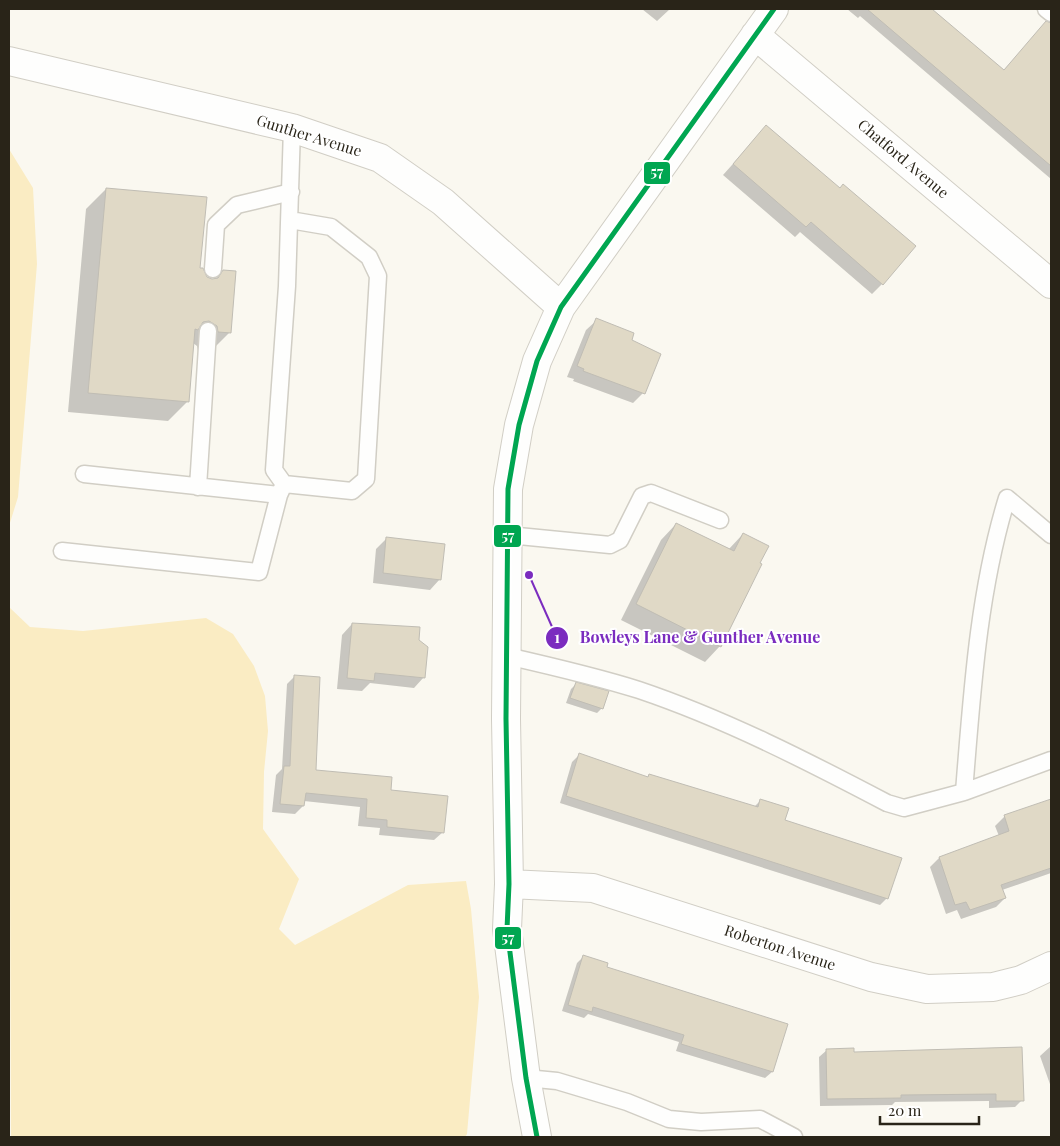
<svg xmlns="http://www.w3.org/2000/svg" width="1060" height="1146" viewBox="0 0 1060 1146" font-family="'Playfair Display',serif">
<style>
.green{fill:#faecc3}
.shadow{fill:#0003}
.building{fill:#e0d9c6;stroke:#c0bdb4}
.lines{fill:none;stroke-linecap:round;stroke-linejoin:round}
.lane-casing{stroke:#d1cec5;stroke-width:19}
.street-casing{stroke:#d1cec5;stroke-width:30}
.lane{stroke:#fefefd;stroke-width:16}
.street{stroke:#fefefd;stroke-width:28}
.bus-1-casing{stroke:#fff;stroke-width:9}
.bus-1{stroke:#00a651;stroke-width:5}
.labels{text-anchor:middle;stroke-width:4;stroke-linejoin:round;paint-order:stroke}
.street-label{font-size:15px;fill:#292418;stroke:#fff}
.leader{fill:none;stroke:#7b2cbf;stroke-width:2}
.callout-dot{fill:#7b2cbf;stroke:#fff;stroke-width:2}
.mark-label{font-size:15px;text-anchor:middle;font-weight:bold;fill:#fff}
.callout-label{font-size:16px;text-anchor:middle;font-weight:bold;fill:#7b2cbf;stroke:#fff;stroke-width:4;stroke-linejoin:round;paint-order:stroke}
.line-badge{stroke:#fff;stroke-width:2}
.badge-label{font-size:14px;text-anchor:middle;font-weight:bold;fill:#fff}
</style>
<rect width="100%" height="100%" fill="#faf8f0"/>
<path class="green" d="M9,149L33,188L37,264L18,497L9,526Z
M9,607L30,627L83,631L206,618L233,634L254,666L265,696L268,731L264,772L263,829L299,879L279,929L295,945L408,885L466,881L471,909L479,997L467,1134L465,1137H11Z"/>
<path class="shadow" d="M642,9H670L657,21Z
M847,9H931L1003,71L1043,27L1051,34V179L860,16L858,18Z
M766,127L882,284L872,294L800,232L795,237L723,175Z
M106,189L199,269L206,278L215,280L223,271L230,332L210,352L198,351L197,346L193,343L188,401L168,421L68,412L86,209Z
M597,320L630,341L643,393L633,403L573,381L574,379L567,377L586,330Z
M676,524L728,550L743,534L720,646L705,662L621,620L661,540Z
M387,538L440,579L430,590L373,583L376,549Z
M352,624L418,641L424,677L414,688L370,683L362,691L337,689L342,635Z
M295,676L314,771L390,791L443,832L434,840L379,835L380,828L358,826L360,807L304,801L303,806L295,814L272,812L276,775L282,769L287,684Z
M576,684L602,708L597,713L566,703L571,689Z
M579,755L647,778L649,776L754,807L761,800L783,821L887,898L880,905L560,803L572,762Z
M1048,802L1051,812V873L1002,890L1005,898L996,907L961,919L957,910L946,914L930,867L939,858L999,836L995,826L1005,816Z
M583,957L606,968L786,1025L772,1072L765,1078L676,1051L679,1042L588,1014L584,1018L562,1011L577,963Z
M1051,1046V1087L1040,1056Z
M827,1050L853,1053L1022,1100L1015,1107L989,1108V1101L895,1102L892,1105L820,1106L819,1057Z"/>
<path class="building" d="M867,9H932L1004,70L1046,21L1051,23V166Z
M766,125L840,188L843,184L916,246L883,285L811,222L806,227L733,164Z
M106,188L207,197L200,268H203L207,277L212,279L218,278L223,270L236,271L231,333L218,332L217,326L209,321L203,322L198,330L195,329L189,402L88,393Z
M596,318L634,333L632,340L661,354L645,394L583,371L584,369L577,366Z
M676,523L734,551L743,533L769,546L760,563L762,564L721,647L636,604Z
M386,537L445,544L441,580L383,573Z
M352,623L420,627L419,640L428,647L425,678L375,673L374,681L347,678Z
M294,675L320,677L316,770L392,777L391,790L448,796L444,833L387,827V820L366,818L367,799L306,793L304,806L280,804L284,766H290Z
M576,682L609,691L603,709L570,698Z
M579,753L648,777L649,774L758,807L760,799L789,808L785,820L902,858L888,899L566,796Z
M1051,799V868L1001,885L1006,898L970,910L966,902L955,905L939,857L1009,831L1004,815Z
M583,955L608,963L607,967L788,1024L773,1072L681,1044L684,1035L593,1007L592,1012L568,1005Z
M1022,1047L1024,1101H996V1094L901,1095V1098L827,1099L826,1049L854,1048V1052Z"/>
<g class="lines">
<g class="lane-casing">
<path id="lane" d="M1046,9L1051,13
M290,220L331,227L369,257L378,276L366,479L352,491L284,484L274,470L287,286L292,128
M213,269L216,225L237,205L291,192
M84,474L279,495
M198,487L208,331
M508,535L610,545L620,540L642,496L651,493L720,520
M62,551L259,572L279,495L284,484
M507,656C551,666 595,676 639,690C725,719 807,761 887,803L904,808L964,792L1051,760
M964,792C972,693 978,593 1007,498L1051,535
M526,1078L557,1081L627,1102L669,1119L701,1122L760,1119L794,1137"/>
</g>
<g class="street-casing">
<path id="street" d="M755,35L1051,284
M9,61L292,128L380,158L443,202L561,307
M509,884L593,888L871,977L927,989L993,987L1021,980L1051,966
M537,1137L526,1078L507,929L509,884L506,719L508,489L519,425L537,361L561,307L774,9"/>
</g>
<use href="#lane" class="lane"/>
<use href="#street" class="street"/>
<g class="bus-1-casing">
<path id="bus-1" d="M537,1137L526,1078L507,929L509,884L506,719L508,489L519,425L537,361L561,307L774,9"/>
</g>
<use href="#bus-1" class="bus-1"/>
</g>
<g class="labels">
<g class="street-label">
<text transform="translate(309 136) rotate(17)" y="5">Gunther Avenue</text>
<text transform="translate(903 159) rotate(40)" y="5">Chatford Avenue</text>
<text transform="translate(780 948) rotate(18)" y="5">Roberton Avenue</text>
</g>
</g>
<path class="leader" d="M529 575L557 638"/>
<g class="callout-dot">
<circle cx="529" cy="575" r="5"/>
<circle cx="557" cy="638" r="12"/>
</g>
<g class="mark-label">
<text x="557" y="643">1</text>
</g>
<g class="callout-label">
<text x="700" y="643">Bowleys Lane &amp; Gunther Avenue</text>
</g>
<g class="line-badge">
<rect x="643" y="161" width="28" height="24" rx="5" fill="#00a651"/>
<rect x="493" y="524" width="29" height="24" rx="5" fill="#00a651"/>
<rect x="494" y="926" width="28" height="24" rx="5" fill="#00a651"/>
</g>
<g class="badge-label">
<text x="657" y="177">57</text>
<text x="508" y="541">57</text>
<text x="508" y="943">57</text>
</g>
<rect width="1060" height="1146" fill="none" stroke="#292418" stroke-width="20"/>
<path d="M880 1116v8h99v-8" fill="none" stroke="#292418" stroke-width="2.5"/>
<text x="888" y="1116" font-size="15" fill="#292418" stroke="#ffffff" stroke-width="4" paint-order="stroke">20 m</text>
</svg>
